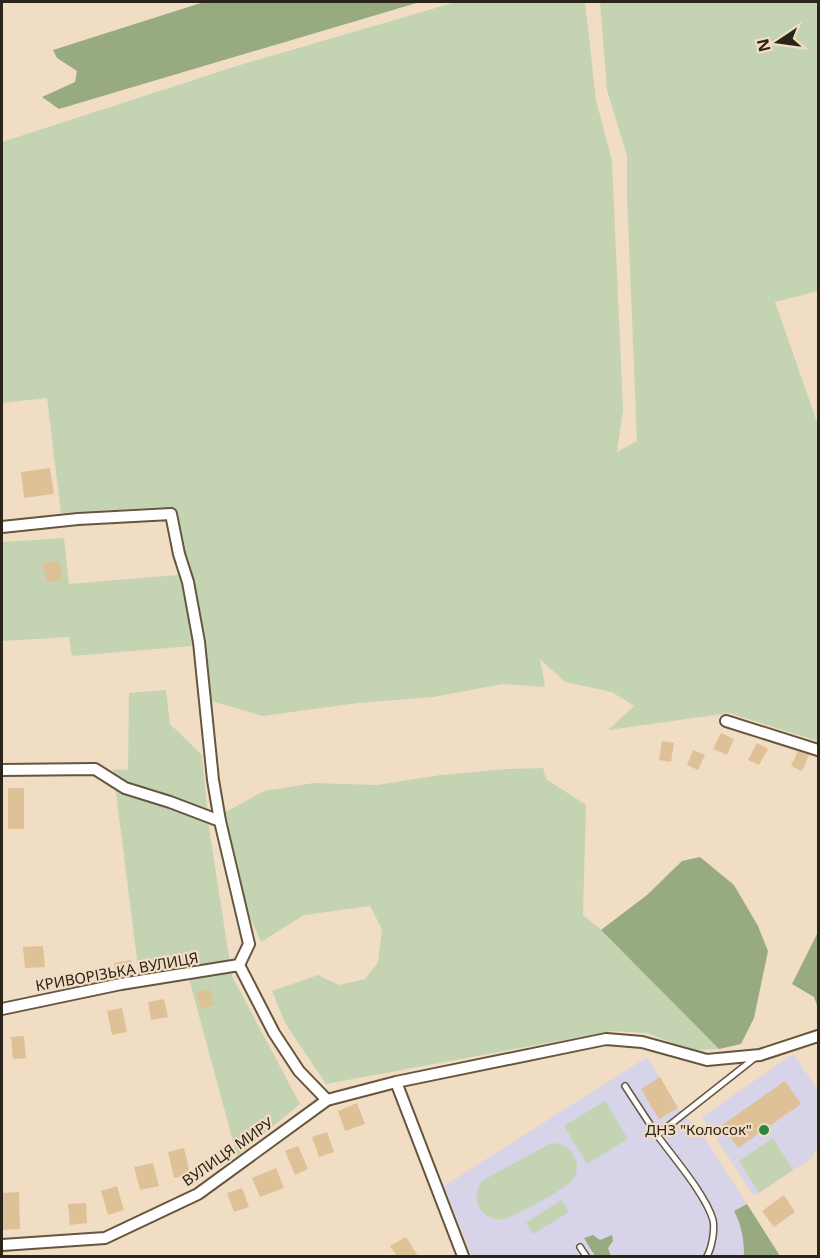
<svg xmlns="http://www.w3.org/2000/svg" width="820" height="1258" viewBox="0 0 820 1258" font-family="'Noto Sans',sans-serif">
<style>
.education{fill:#d7d3e9}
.green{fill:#c4d4b2}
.forest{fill:#98ab80}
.building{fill:#dfc198}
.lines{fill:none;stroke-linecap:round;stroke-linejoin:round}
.lane-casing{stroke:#66563f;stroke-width:8}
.street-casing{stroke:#66563f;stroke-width:14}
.lane{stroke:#fff;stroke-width:5}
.street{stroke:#fff;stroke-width:10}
.poi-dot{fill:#288a3e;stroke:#f1ddc3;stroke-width:2}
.labels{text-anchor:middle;stroke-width:4.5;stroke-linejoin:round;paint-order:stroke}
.street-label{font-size:15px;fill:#2b241a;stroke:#f1ddc3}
.poi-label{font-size:15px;fill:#2b241a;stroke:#f1ddc3;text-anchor:end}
</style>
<rect width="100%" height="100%" fill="#f1ddc3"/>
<path class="education" d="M793,1054L818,1090V1143L812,1158L754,1196L702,1117Z
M647,1057L678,1108L706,1140L780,1256H472L444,1186Z"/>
<path class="green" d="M456,2H585L596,100L612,161L623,410L617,452L637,441L627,195V156L607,90L600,2H818V291L775,302L818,425V741L729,713L608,730L634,706L612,692L565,682L540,659L545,687L503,684L433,697L358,703L263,716L208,700L207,664L204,645L72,656L69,637L2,641V542L64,538L69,584L178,575L163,507L61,513L47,398L2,403V142L240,65Z
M166,690L170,724L202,755L209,828L232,976L300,1104L237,1156L185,964L139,975L113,769L128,770L129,693Z
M543,768L546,779L586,805L583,915L601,930L719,1049L691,1050L647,1033L612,1031L326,1084L285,1023L272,991L318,975L339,985L365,979L378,962L382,929L370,906L304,915L261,942L244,904L222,814L264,791L314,783L377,785L441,775L507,769Z
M605,1101L628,1139L587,1164L564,1126Z
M773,1138L793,1170L759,1193L739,1161Z
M551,1143C561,1143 570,1147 574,1156C578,1163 578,1171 574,1178C568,1188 518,1214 505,1219C482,1223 469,1200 482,1181Z
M561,1200L569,1212L533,1234L526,1223Z"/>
<path class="forest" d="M204,2H420L59,109L42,97L75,82L77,71L57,58L53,50Z
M700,857L734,885L758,926L768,951L754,1018L741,1044L719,1049L601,930L647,895L682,861Z
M818,932V1008L814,997L792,984Z
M747,1204L780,1256H744C744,1240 742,1226 734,1211Z
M593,1235L600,1240L612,1235L613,1241L608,1248L611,1256H595L584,1238Z"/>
<path class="building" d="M50,468L54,494L24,498L21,472Z
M60,561L62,580L46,582L43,563Z
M721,733L734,739L727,755L713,749Z
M662,741L674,743L671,762L659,760Z
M757,743L768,749L759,765L748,760Z
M693,750L705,755L698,770L687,765Z
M798,751L809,755L802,771L791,766Z
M8,788H24V829H8Z
M43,946L45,967L25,968L23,947Z
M131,960L134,976L116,979L114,963Z
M209,988L214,1005L201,1009L196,993Z
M164,999L168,1017L151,1020L148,1002Z
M122,1008L127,1032L112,1035L107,1011Z
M24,1036L26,1058L13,1059L11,1037Z
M660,1077L678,1108L659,1119L641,1089Z
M785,1081L801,1104L738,1148L722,1125Z
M357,1103L365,1124L345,1131L338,1111Z
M327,1132L334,1152L319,1157L312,1137Z
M298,1146L308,1169L295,1175L285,1151Z
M184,1148L190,1174L174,1178L168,1152Z
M153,1163L159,1186L140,1190L134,1167Z
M276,1168L284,1188L260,1197L252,1178Z
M117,1186L124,1210L108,1215L101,1191Z
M242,1188L249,1207L234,1212L227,1193Z
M19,1192L20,1229L2,1230V1193Z
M784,1195L795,1212L774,1227L762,1211Z
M86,1203L87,1223L70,1225L68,1204Z
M406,1237L418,1256H397L390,1246Z"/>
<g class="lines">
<g class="lane-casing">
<path id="lane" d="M625,1086L657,1135
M580,1247L586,1256
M707,1256C712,1248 715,1229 713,1220C706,1195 673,1157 657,1135L756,1057"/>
</g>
<g class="street-casing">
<path id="street" d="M2,527L78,519L171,514L179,554L188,582L199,642L213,780L220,821L249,944L239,965
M726,721L818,750
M2,770L95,769L125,788L170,802L220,821
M239,965L274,1033L299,1071L327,1100
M2,1009L121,984L239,965
M396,1082L463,1256
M2,1245L105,1238L198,1194L327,1100L396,1082L606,1039L642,1042L707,1060L760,1055L818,1036"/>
</g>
<use href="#lane" class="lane"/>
<use href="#street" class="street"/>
</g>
<circle class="poi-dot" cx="764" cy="1130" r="6"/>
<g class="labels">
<g class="street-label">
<text transform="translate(117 972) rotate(-10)" y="5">КРИВОРІЗЬКА ВУЛИЦЯ</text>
<text transform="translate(228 1152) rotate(-35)" y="5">ВУЛИЦЯ МИРУ</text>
</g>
<g class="poi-label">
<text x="752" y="1135">ДНЗ "Колосок"</text>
</g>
</g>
<rect width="820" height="1258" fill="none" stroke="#2b241a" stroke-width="6"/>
<g transform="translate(778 42) rotate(257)" stroke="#f1ddc3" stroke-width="4.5" paint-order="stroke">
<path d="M0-4.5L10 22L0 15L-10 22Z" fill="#2b241a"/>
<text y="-9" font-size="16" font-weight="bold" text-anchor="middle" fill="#2b241a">N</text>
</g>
</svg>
